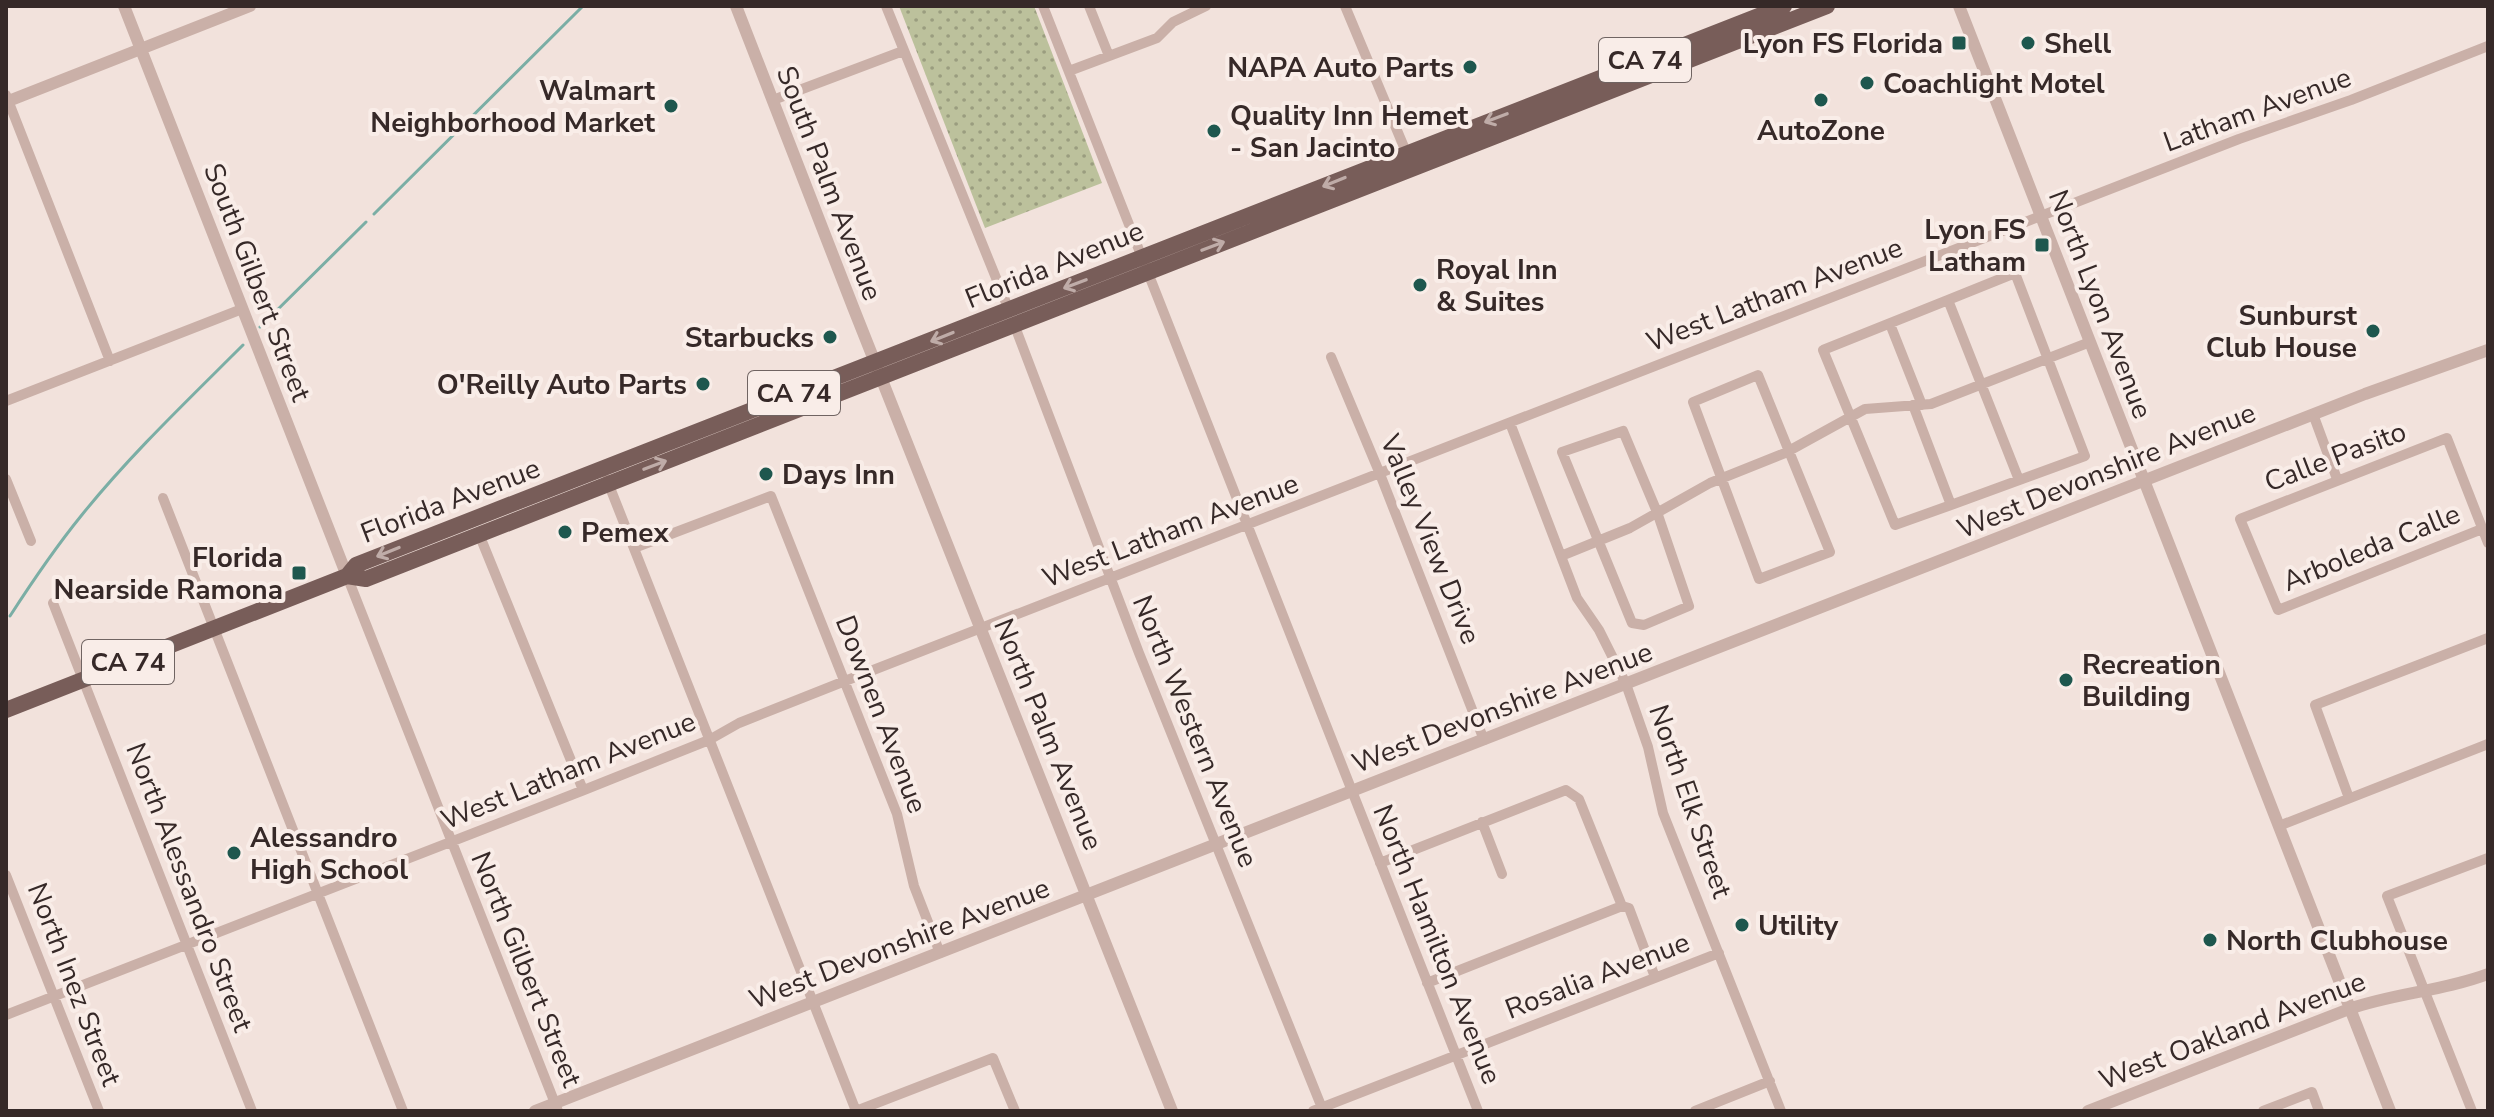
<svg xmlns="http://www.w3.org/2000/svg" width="2494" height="1117" viewBox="0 0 2494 1117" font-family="'Nunito Sans',sans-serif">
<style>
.grass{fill:url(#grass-dots)}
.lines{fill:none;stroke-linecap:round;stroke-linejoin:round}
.stream{stroke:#7baea5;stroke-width:3}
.minor{stroke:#cab0a8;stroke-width:10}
.tertiary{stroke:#cab0a8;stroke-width:12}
.primary{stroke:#785d59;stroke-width:16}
.oneway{stroke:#bfaca8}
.poi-dot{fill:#1e574e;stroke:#f9ede8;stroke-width:3}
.labels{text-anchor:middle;stroke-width:8;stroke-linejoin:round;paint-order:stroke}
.shield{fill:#f9ede8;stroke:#706462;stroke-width:2}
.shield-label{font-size:26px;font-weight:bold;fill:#362928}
.poi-label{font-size:28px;font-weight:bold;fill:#362928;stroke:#f9ede8;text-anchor:start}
.street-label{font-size:28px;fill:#362928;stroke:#f9ede8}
</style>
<defs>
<pattern id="grass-dots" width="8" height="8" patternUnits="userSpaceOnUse" patternTransform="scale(2)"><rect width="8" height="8" fill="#bcc19c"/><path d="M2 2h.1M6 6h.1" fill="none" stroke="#9a9d7f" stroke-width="1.8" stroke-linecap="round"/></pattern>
</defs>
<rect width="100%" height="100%" fill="#f2e2dc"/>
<path class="grass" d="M899,6H1034L1102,183L985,228Z"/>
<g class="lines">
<path class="stream" d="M374,214L583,6
M260,327L366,222
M10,616C32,582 55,548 81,516C130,455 188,400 243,345"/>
<path class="minor" d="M886,6L1009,310
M1043,6L1478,1111
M1089,6L1109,56
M1345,6L1409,159
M1069,71L1157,38L1173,22L1206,6
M6,95L110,361
M773,100L903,51
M1014,324L1139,653L1322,1108
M1890,324L1922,405
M1331,357L1380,474L1484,740
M1758,375L1830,552L1759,579L1693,402Z
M6,401L242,309
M1913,405L1951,505L1895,525L1823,350L1948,300
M2313,414L2337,479
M1510,423L1577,598L1599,630L1626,684L1648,747L1663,813L1781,1111
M1623,431L1657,512L1689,606L1644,625L1632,623L1562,452Z
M6,479L31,541
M607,480L856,1111
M163,498L403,1111
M1951,505L2085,456L2015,273L1948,300L2019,480
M2482,529L2278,610L2240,519L2447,438L2488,543
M479,534L583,790
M634,548L771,496L897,814L914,886L940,953
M1561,556L1630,528L1710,483L1785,453L1865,409L1931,404L2090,342
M347,576L558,1111
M53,603L252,1111
M2349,798L2315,705L2488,638
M1482,822L1502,874
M2279,826L2488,744
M1380,863L1566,790L1579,799L1622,906L1629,908L1655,977
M6,875L99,1111
M1427,983L1622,906
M6,1015L584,790L709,740L739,723L845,681L2239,139L2351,100L2488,46
M856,1111L993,1058L1015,1111
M1313,1111L1719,953
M1695,1111L1770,1081
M2263,1111L2312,1092L2319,1111
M2472,1111L2387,896L2488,858"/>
<path class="tertiary" d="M124,6L347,576
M736,6L853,307L1172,1111
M1959,6L2390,1111
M6,102L250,6
M535,1111L2365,394L2488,350
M2088,1111L2349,1009C2395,993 2443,991 2488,974"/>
<path class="primary" d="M347,576L356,565L1784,6
M6,710L347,576L366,579L1827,6"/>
</g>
<defs><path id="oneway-shaft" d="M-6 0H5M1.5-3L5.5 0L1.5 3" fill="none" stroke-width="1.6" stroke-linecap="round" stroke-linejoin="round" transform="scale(2)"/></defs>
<g class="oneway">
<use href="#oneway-shaft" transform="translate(1496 118) rotate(159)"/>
<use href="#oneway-shaft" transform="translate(1334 182) rotate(158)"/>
<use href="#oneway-shaft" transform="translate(1213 246) rotate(-21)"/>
<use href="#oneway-shaft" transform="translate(1075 284) rotate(159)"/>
<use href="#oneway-shaft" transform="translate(942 337) rotate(158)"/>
<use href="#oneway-shaft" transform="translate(655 465) rotate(-21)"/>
<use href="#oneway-shaft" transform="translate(388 552) rotate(158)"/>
</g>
<g class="poi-dot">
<rect x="1951" y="35" width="16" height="16" rx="4"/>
<circle cx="2028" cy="43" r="8"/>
<circle cx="1470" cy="67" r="8"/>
<circle cx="1867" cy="83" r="8"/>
<circle cx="1821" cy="100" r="8"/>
<circle cx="671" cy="106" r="8"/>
<circle cx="1214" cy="131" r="8"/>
<rect x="2034" y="237" width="16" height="16" rx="4"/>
<circle cx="1420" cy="285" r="8"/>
<circle cx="2373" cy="331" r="8"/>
<circle cx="830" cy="337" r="8"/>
<circle cx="703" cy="384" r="8"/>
<circle cx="766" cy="474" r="8"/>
<circle cx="565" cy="532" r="8"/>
<rect x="291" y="565" width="16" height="16" rx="4"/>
<circle cx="2066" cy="680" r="8"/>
<circle cx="234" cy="853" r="8"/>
<circle cx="1742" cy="925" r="8"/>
<circle cx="2210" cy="940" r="8"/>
</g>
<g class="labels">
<g class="shield">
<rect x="1599" y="38" width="92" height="44" rx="6"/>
<rect x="748" y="371" width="92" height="44" rx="6"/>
<rect x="82" y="640" width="92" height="44" rx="6"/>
</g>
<g class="shield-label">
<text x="1645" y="69">CA 74</text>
<text x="794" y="402">CA 74</text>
<text x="128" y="671">CA 74</text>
</g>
<g class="poi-label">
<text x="1943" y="53" text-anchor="end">Lyon FS Florida</text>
<text x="2044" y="53">Shell</text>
<text x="1454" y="77" text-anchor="end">NAPA Auto Parts</text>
<text x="1883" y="93">Coachlight Motel</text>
<text x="655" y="100" text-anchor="end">Walmart<tspan x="655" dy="32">Neighborhood Market</tspan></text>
<text x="1230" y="125">Quality Inn Hemet<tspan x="1230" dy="32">- San Jacinto</tspan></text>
<text x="1821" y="140" text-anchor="middle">AutoZone</text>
<text x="2026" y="239" text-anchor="end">Lyon FS<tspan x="2026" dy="32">Latham</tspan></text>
<text x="1436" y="279">Royal Inn<tspan x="1436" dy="32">&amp; Suites</tspan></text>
<text x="2357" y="325" text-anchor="end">Sunburst<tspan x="2357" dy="32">Club House</tspan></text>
<text x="814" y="347" text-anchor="end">Starbucks</text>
<text x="687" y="394" text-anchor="end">O'Reilly Auto Parts</text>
<text x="782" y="484">Days Inn</text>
<text x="581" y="542">Pemex</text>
<text x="283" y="567" text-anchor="end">Florida<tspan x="283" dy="32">Nearside Ramona</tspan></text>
<text x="2082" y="674">Recreation<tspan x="2082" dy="32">Building</tspan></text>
<text x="250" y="847">Alessandro<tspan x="250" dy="32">High School</tspan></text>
<text x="1758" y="935">Utility</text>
<text x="2226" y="950">North Clubhouse</text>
</g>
<g class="street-label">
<text transform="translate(2257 109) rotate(-20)" y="10">Latham Avenue</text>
<text transform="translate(830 183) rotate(69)" y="10">South Palm Avenue</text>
<text transform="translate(1054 264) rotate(-22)" y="10">Florida Avenue</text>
<text transform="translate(258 282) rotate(69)" y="10">South Gilbert Street</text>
<text transform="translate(1774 294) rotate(-21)" y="10">West Latham Avenue</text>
<text transform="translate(2101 304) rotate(69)" y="10">North Lyon Avenue</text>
<text transform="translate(2335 456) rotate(-21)" y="10">Calle Pasito</text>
<text transform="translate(2106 470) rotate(-22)" y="10">West Devonshire Avenue</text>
<text transform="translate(450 500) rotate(-21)" y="10">Florida Avenue</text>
<text transform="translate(1170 530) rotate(-21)" y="10">West Latham Avenue</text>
<text transform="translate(1431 539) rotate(68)" y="10">Valley View Drive</text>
<text transform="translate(2371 547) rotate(-22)" y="10">Arboleda Calle</text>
<text transform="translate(1502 707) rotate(-21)" y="10">West Devonshire Avenue</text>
<text transform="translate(882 714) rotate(69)" y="10">Downen Avenue</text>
<text transform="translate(1196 731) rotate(68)" y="10">North Western Avenue</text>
<text transform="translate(1049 734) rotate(68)" y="10">North Palm Avenue</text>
<text transform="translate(568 770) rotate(-22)" y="10">West Latham Avenue</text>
<text transform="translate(1691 801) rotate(71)" y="10">North Elk Street</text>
<text transform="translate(190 887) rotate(69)" y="10">North Alessandro Street</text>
<text transform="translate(899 943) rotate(-21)" y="10">West Devonshire Avenue</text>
<text transform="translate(1438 944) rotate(68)" y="10">North Hamilton Avenue</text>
<text transform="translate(527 969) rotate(68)" y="10">North Gilbert Street</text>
<text transform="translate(1597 975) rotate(-21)" y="10">Rosalia Avenue</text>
<text transform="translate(75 984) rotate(69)" y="10">North Inez Street</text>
<text transform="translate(2232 1030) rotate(-21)" y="10">West Oakland Avenue</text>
</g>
</g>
<rect width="2494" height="1117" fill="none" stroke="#362928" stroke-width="16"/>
</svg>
